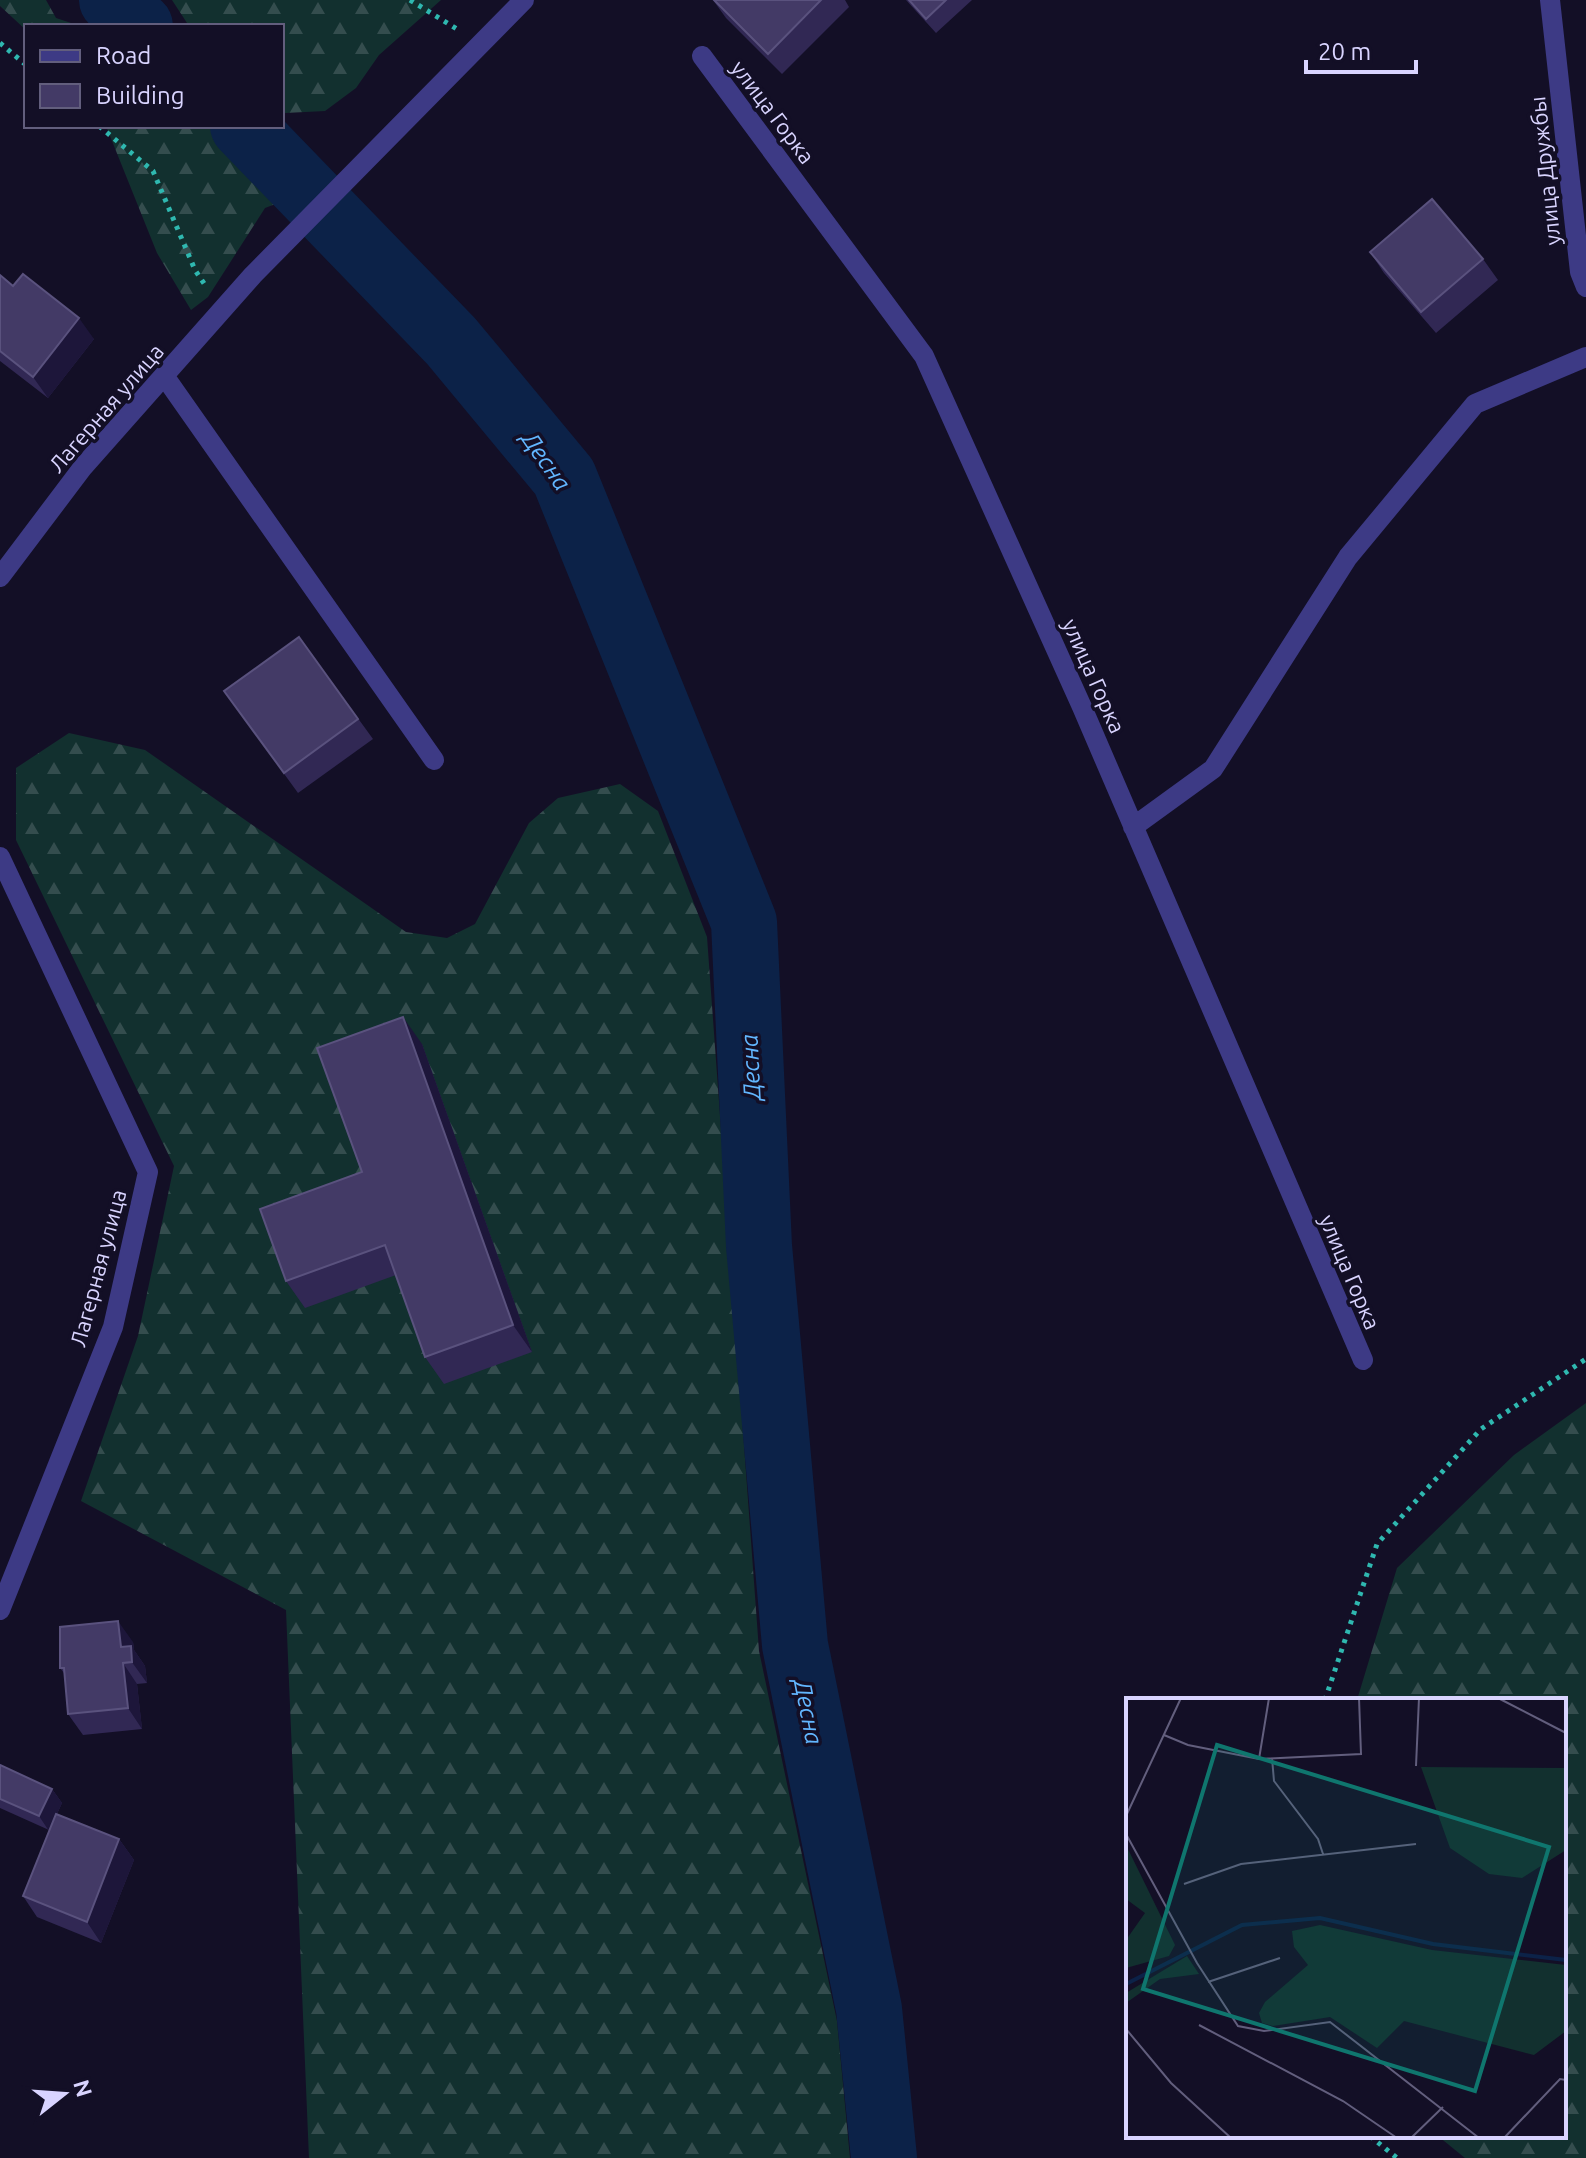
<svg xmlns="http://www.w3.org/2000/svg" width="1586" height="2158" viewBox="0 0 1586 2158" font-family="Ubuntu,sans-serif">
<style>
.forest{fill:url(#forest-firs)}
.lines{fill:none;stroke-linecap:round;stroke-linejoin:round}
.river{stroke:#0c2248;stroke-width:66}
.path{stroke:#2fb8b0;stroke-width:5;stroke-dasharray:4 6;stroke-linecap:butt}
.minor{stroke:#3d3a85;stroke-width:20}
.wall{fill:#312854}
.shaded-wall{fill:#1d163a}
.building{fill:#433a66;stroke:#5a527e;stroke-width:2}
.labels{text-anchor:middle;stroke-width:7;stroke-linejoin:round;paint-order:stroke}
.street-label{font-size:22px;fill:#d9d4ff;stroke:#130f26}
.water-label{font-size:24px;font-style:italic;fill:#62b6ff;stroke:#130f26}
.inset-river{fill:none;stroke:#0c2248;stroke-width:4}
.inset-road{fill:none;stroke:#625e7d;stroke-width:2}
.view{fill:#0f766e;fill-opacity:0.15;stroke:#0f766e;stroke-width:4}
.inset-edge{fill:none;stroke:#d9d4ff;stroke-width:4}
</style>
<defs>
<pattern id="forest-firs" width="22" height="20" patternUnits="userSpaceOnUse" patternTransform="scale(2)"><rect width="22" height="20" fill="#12302f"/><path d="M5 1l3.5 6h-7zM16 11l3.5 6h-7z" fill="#344d4e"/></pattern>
</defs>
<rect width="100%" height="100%" fill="#130f26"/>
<path class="forest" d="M0,0H46L56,18L80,26H26V30L0,6Z
M172,0H441L379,55L356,88L325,111L285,113L282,26H189Z
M106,126H210L247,173L278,203L265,208L208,297L191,310L157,253Z
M69,733L145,750L406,932L447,938L475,924L529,823L558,798L620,784L658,811L707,937L759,1651L837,2021L850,2158H309L286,1610L81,1501L138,1336L174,1166L16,840V768Z
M1586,1403V2158H1465L1438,2136H1564V1700H1357L1397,1568L1514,1455Z"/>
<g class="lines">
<path class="river" d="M112,0L140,26
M243,126L451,341L564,477L744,922L759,1246L795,1645L869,2009L884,2158"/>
<path class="path" d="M410,0L457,29
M0,43L26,65
M99,126L153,171L195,270L207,288
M1325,1700L1377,1544L1481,1429L1586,1359
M1370,2136L1397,2158"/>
<path class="minor" d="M1550,0L1580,272L1586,287
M702,56L924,356L1082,707L1363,1360
M165,377L434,760
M0,577L83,467L253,275L524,0
M1133,827L1213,769L1348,557L1475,404L1586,357
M0,857L148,1172L113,1327L0,1610"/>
</g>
<path class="wall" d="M713,0H845L849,7L782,74L726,18Z
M906,0H972L936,33Z
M1370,252L1483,259L1498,280L1436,333L1384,273Z
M0,275L13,286L94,339L48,398L0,361Z
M299,637L373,739L298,793L224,691Z
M422,1044L532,1352L444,1384L425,1357L396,1275L305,1308L286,1281L362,1172Z
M133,1642L134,1650L145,1666L147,1683L137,1684L142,1729L83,1735L68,1714L64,1673L60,1668Z
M0,1765L52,1789L62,1803L57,1814L119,1839L134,1860L101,1943L37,1917L23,1896L49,1830L0,1808Z"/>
<path class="shaded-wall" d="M79,318L94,339L48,398L33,377Z
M403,1017L422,1044L532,1352L513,1325Z
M118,1621L133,1642L134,1650L145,1666L147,1683L121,1647Z
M123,1663L137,1684L142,1729L128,1708Z
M52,1789L62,1803L49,1831L39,1816Z
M119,1839L134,1860L101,1943L87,1922Z"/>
<path class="building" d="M714,0H821L768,54Z
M909,0H946L926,19Z
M1432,199L1483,259L1421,312L1370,252Z
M23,274L79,318L33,377L0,351V275L13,286Z
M299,637L358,719L284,773L224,691Z
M403,1017L513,1325L425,1357L385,1245L286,1281L260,1209L362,1172L317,1048Z
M118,1621L121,1647L131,1646L132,1662L123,1663L128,1708L68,1714L64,1668H60V1627Z
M0,1765L52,1789L39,1816L0,1799Z
M56,1814L119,1839L87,1922L23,1896Z"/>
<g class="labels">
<g class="street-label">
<text transform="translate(773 112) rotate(53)" y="8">улица Горка</text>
<text transform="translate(1545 171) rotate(-96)" y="8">улица Дружбы</text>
<text transform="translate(106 408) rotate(-49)" y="8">Лагерная улица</text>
<text transform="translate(1094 676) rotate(66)" y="8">улица Горка</text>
<text transform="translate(98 1268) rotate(-75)" y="8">Лагерная улица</text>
<text transform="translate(1350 1272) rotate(67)" y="8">улица Горка</text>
</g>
<g class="water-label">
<text transform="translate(546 461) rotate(55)" y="8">Десна</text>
<text transform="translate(751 1067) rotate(-93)" y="8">Десна</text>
<text transform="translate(808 1712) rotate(79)" y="8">Десна</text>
</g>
</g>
<g transform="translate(1126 1698)">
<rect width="440" height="440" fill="#130f26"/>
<path d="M295,69L440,70V152L396,180L363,176L324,150ZM0,147L49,247L43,258L0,270V242L19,215L0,201ZM194,227L306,252L440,267V333L408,357L278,323L251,350L204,319L147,328L136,325L133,315L139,304L182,267L168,249L166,233ZM61,258L73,276L34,281L0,305V295Z" fill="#12302f"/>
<path class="inset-river" d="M0,286L116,227L194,220L307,246L440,262"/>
<path class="inset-road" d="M372,0L440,35M38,37L62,47L133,61L235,56L233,0M146,60L148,83L192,141L197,156M133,61L143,0M290,68L293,0M0,118L55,0M0,136L71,265L112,328L138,333L204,324L353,440M58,186L115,166L290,146M82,284L154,260M73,327L217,403L271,440M0,331L45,385L105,440M285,440L317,409M378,440L434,381L440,382"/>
<path class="view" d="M91,47L423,149L349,393L17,291Z"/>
<rect width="440" height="440" class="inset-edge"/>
</g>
<rect x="24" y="24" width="260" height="104" fill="#130f26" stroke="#625e7d" stroke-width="2"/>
<rect x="40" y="50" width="40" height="12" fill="#3d3a85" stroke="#625e7d" stroke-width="2"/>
<text x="96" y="64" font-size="24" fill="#d9d4ff">Road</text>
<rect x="40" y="84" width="40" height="24" fill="#433a66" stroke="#625e7d" stroke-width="2"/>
<text x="96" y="104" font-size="24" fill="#d9d4ff">Building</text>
<g transform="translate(64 2094) rotate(73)" stroke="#130f26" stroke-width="6" paint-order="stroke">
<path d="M0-6L14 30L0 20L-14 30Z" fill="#d9d4ff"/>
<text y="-12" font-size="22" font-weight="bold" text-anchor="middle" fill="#d9d4ff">N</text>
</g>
<path d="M1306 60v12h110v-12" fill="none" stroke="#d9d4ff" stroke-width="4"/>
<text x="1318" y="60" font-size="24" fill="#d9d4ff" stroke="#130f26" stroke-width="6" paint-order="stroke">20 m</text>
</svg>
